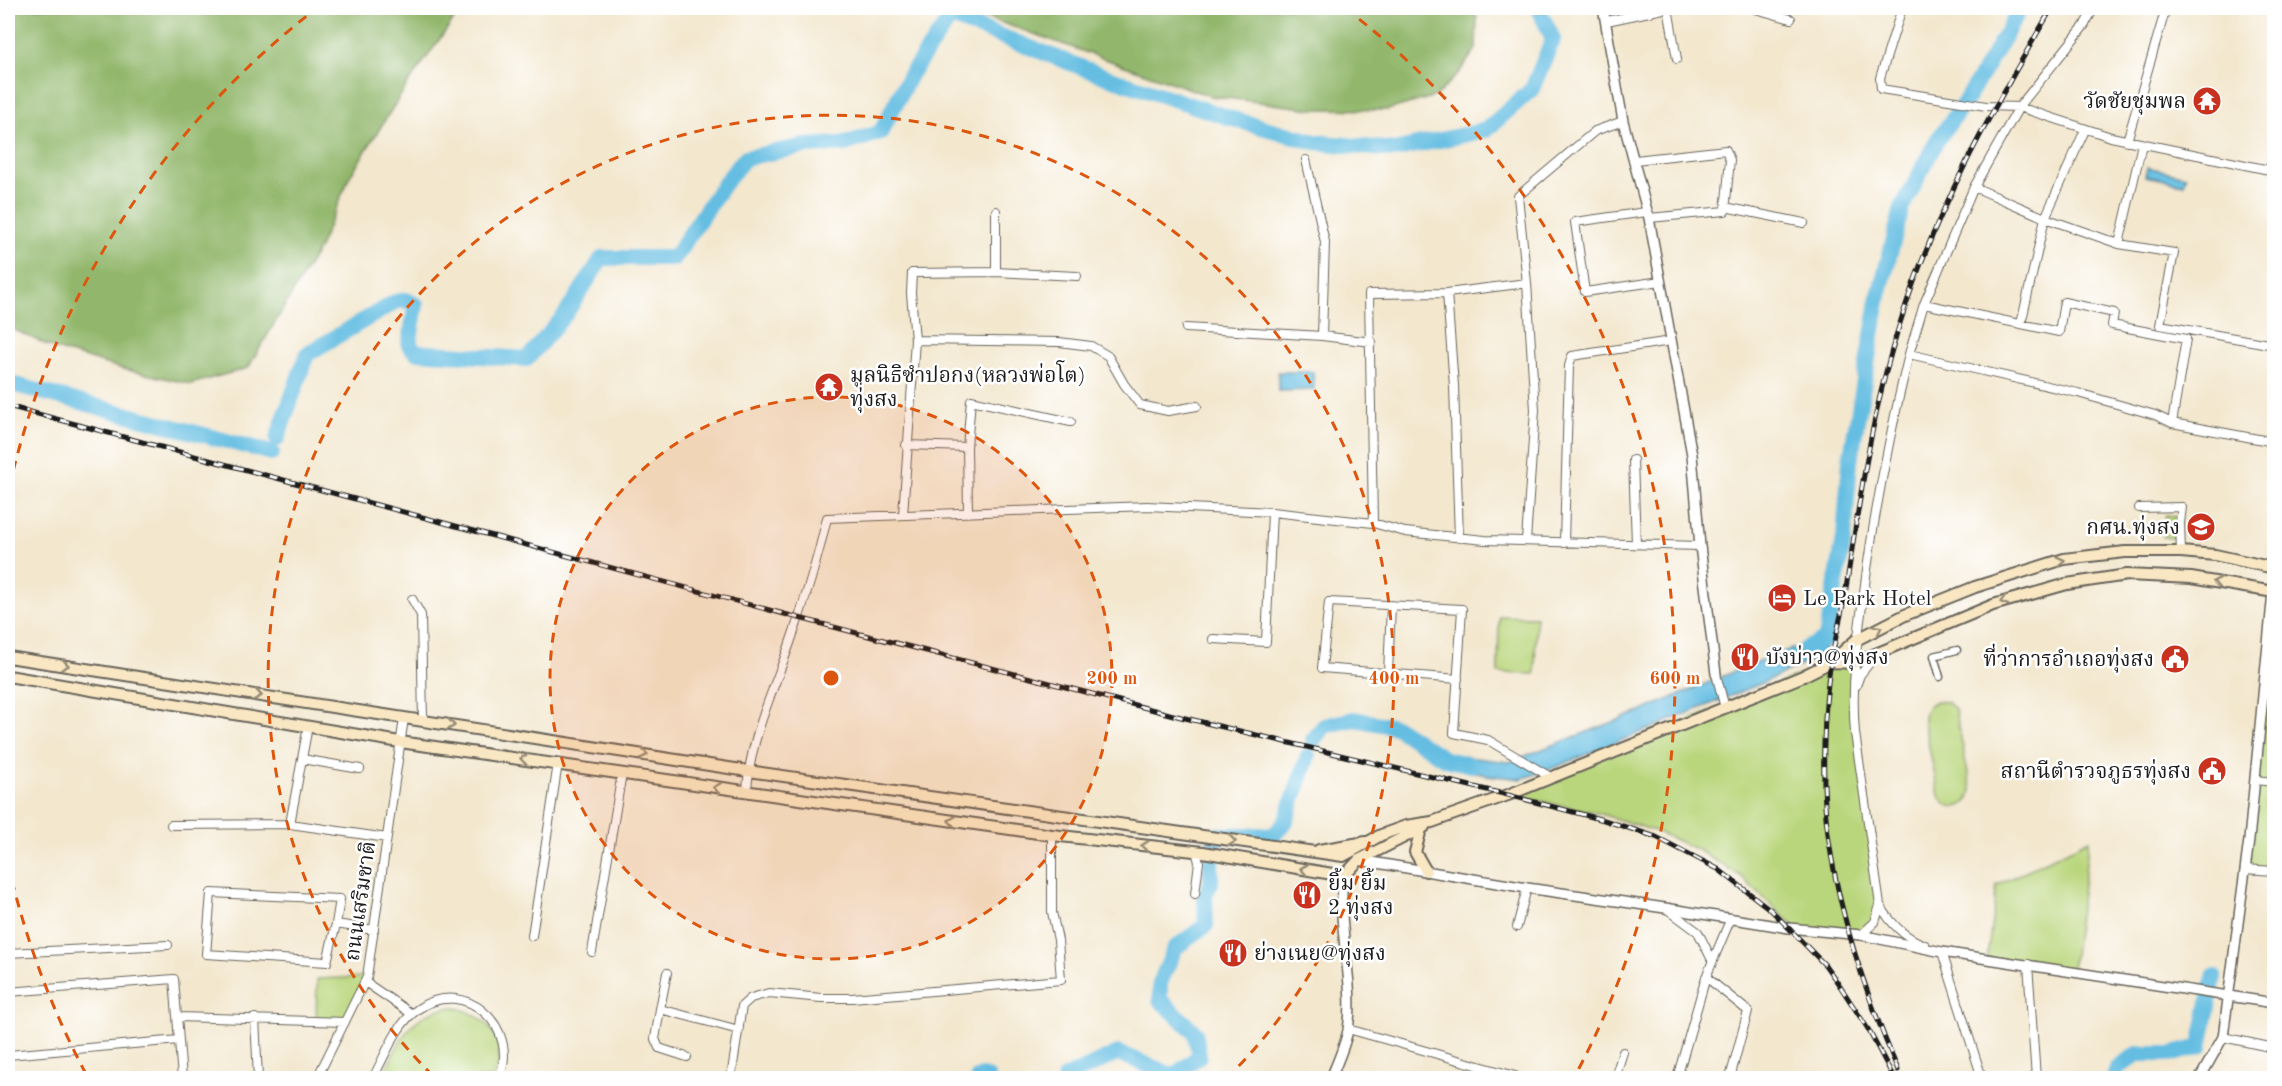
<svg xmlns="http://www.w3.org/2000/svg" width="2282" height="1086" viewBox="0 0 2282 1086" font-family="'Old Standard TT','Noto Serif Thai',serif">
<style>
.green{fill:#b9d67c;stroke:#6a794c;stroke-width:1.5}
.forest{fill:#92b76c;stroke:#576a44;stroke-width:1.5}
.water{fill:#65bee2;stroke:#406d7f;stroke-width:1.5}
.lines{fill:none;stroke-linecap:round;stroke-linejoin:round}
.river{stroke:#65bee2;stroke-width:16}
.pedestrian-casing{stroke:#67635a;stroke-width:9}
.minor-casing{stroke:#67635a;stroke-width:10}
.tertiary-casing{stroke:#67635a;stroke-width:12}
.secondary-casing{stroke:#67635a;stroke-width:14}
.pedestrian{stroke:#fff;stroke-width:6}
.minor{stroke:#fff;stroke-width:8}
.tertiary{stroke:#fff;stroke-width:9}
.secondary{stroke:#f9e7c3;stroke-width:10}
.rail-casing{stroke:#1c1c1c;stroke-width:5}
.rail{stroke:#fff;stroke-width:3;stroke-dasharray:9;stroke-linecap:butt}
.oneway{stroke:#968c78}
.ring{fill:none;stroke:#de560d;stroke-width:3;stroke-dasharray:10 8}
.labels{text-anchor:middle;stroke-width:5;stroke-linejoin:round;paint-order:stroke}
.poi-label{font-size:21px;fill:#1c1c1c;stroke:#fff;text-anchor:start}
.street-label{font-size:21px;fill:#1c1c1c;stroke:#fff}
.centre{fill:#de560d;stroke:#fff;stroke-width:3}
.ring-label{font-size:18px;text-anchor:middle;font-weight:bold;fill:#de560d;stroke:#fff;stroke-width:5;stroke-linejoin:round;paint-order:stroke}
</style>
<rect width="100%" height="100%" fill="#fff"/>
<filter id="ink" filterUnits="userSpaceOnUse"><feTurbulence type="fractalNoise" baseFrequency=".0167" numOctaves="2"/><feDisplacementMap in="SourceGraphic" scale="12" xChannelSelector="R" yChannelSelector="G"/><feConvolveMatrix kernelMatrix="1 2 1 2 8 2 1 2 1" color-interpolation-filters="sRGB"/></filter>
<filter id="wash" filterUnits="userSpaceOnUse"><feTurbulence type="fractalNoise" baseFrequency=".008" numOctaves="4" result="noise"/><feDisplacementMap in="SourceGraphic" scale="24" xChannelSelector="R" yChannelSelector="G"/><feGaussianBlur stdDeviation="1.35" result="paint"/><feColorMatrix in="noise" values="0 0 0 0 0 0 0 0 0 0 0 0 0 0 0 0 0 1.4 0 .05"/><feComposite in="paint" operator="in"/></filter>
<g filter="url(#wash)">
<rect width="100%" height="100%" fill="#f3e7ce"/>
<path class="green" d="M2165,515L2175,516L2173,538L2163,537Z
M2274,592V871L2245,869Z
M1499,616L1536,617L1535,674L1498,673Z
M1831,662L1854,663L1853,705L1879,915L1861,935L1797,929L1739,875L1696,849L1655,831L1591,811L1508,795Z
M1936,701L1947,702L1955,709L1971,788C1971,808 1949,814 1939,796L1924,723C1923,712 1926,706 1936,701Z
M2089,840L2072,970L1987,958L1997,885Z
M367,977L345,1022H316L317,979Z
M453,1007C487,1014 511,1043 493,1078H381C400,1043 408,1011 453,1007Z"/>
<path class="forest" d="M8,8H462L407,85L350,176L319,248L248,368L191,384L123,369L56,349L8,327Z
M960,8H1473L1477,18L1476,49L1458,74L1436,96L1387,110L1312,109L1210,96Z"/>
<path class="water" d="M2147,167L2186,176L2184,184L2145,176Z
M1278,372H1313L1314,390L1278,391Z
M1826,639L1824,655L1765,682L1551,769L1521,779L1486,775L1447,765L1450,755L1509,762L1642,711L1749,665L1789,650Z"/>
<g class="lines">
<path class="river" d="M8,383L272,453
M277,439L307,354L395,302L406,300L416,305L409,345L416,352L527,359L565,315L602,258H674L723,185L745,158L805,146L845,144L881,132L910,75L951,17L1104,76L1233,119L1315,142L1394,150L1486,130L1532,89L1553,39L1538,8
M1806,649L1826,639L1844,538L1850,461L1879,295L1902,208L1936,142L1967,99L2021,8
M1313,740L1324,726L1354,719L1396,727L1445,759L1471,765
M978,1078L982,1076L988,1078
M1065,1078L1118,1053L1174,1076L1199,1056L1195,1032L1160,1000V983L1175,948L1206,925L1205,895L1211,883V863L1217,835H1274L1286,821L1308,756
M2114,1078L2117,1069L2137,1054H2173L2200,1047L2214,977"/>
</g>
</g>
<g filter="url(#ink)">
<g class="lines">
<g class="pedestrian-casing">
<path id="pedestrian" d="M1940,677L1934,656L1957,650"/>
</g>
<g class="minor-casing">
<path id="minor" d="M1668,8L1677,59
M1752,8L1791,19
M1902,8L1880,78L1881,89L1986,106L2019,107L2111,137L2274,171
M1607,21L1668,8
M2085,130L2045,218L2119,244L2174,253L2160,325L2274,345
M2127,141L2166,8
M1306,160L1325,242L1322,336
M1635,160L1726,150L1730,160L1725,211L1649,218
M1974,187L1924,304L1909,354L2078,393L2155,415L2172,423L2274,442
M1725,207L1804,223
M1646,212L1575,222L1585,292L1661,281
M2119,244L2142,144
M996,272V211
M1447,293L1454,386L1459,538
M1924,304L2059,332L2064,302L2114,313L2112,325L2186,339L2172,423
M2021,324L2045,218L1974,187L2019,107L2084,26L2094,8
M1186,328L1322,336L1372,342
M915,340L1059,342L1091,346L1108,356L1124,384L1140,405L1168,411L1197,406
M1909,354C1890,433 1874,512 1864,592C1857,640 1851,685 1855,733L1880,905C1891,924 1904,937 1925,945
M906,445L967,447
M1633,460L1636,543
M2139,508L2182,507L2180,523L2181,552
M968,513L967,447L971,400L1071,422
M903,515L915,340L911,293L912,273L996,272L1077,276
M1373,523L1369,294L1447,293L1527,283
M1526,541L1535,410L1527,283L1518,196L1595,131L1623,121
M1564,543L1569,366L1572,356L1671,341
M412,599L421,615L423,721
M1213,639L1266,642L1272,512
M1388,673L1391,606
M1716,674L1725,708
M1458,679L1322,668L1329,602L1462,609L1454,733L1488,740L1552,778
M1856,686L1860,675L1875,656
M302,759L360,769
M2255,780L2274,782
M747,792C749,742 772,693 789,646C804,604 817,562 827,518L1147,506L1272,512L1373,523L1405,532L1485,540L1700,546
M290,824L387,838
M171,825L290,824L308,726
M2245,869L2274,871
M1195,894L1199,862L1196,851
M1667,909L1698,932L1712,960
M336,924L340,899L211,893L206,954L327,962L336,924L374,930
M1517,927L1527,888
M1861,935L1875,922L1880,905
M532,936L558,763
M1939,951L1942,952L1982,1078
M592,952L622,773
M8,953L168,945
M2028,964L2036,1078
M667,973L660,1009L739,1030
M1706,977L1748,1011L1730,1078
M365,982L412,1014
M8,992L174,979L182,1078
M660,1009L655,1039L659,1048L687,1057
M178,1017L345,1022
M255,1018L258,1078
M1348,1029L1515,1076L1514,1078
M2223,1037L2274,1048
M8,1055L179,1040
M317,1078L367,977L404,718
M373,1078C385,1056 396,1024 418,1009C465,976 521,1028 499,1078
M731,1078L742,1006L751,998L769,993L821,998H852L1061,980L1058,940L1052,912V835
M1615,1078L1623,1052
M1677,1078L1706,977L1731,918"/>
</g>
<g class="tertiary-casing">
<path id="tertiary" d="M1603,8L1623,121L1649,218L1692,455L1700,546L1716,674
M1359,860L1527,888L1665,908L1789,928L1861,935L1942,952L2274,1003
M1331,1078C1337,1063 1345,1046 1348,1030C1356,981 1335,924 1344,876
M2200,1078L2223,1037L2249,840L2273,592"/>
</g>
<g class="secondary-casing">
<path id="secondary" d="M8,657L748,771L1343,856L1381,835L1406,826L1432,822L1508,795L1801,677L1831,662L1856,640L1905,615L1975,587L2064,559L2125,552H2181L2215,555L2274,568
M1831,662L1854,663L1993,605L2067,584L2127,575L2191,578L2274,592
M8,676L400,742L1052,835L1203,852L1344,876L1359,860L1424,827
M1421,829L1415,852L1426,871
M1319,850L1366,842"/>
</g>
<use href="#pedestrian" class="pedestrian"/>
<use href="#minor" class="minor"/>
<use href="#tertiary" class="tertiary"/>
<use href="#secondary" class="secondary"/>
<g class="rail-casing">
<path id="rail" d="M8,406L799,618L1181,717L1508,795L1604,820L1656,837L1718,869L1771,910L1825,965L1840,986L1868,1029L1894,1078
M1898,1070C1866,995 1839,916 1828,834C1821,786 1823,710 1831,661C1835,639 1841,617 1845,595C1859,503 1872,409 1901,320C1936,209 1993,108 2052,8"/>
</g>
<use href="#rail" class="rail"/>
</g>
<defs><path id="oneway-chevron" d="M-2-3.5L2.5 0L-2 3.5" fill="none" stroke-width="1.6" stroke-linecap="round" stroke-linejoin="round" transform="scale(1.5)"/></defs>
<g class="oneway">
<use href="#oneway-chevron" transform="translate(2061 561) rotate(-13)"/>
<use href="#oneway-chevron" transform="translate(2217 582) rotate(-170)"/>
<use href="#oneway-chevron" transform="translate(2004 601) rotate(163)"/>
<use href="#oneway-chevron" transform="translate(1878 629) rotate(-27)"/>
<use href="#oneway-chevron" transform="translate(65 665) rotate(9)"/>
<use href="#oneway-chevron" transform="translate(258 695) rotate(9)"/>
<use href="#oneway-chevron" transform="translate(451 725) rotate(9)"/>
<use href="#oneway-chevron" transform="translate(644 754) rotate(9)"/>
<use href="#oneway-chevron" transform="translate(524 759) rotate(-172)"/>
<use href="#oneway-chevron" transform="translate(717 788) rotate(-171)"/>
<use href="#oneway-chevron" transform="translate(952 821) rotate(-172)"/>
<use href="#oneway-chevron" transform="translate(1232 841) rotate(8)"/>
<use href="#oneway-chevron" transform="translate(1145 846) rotate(-174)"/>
<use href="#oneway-chevron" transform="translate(1304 869) rotate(-170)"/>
</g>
</g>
<circle cx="831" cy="678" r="281" fill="#de560d" fill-opacity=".12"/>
<g class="ring">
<circle cx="831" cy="678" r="281"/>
<path d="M433 1076A563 563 0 1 1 1229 1076"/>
<path d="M86 1074A844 844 0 0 1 9 868M9 488A844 844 0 0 1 317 8M1345 8A844 844 0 0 1 1576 1074"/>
</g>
<defs>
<g id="temple-disc" transform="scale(1.5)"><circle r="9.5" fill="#c8321e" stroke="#fff"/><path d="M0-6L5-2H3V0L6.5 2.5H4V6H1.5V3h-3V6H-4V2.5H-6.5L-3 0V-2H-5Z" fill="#fff"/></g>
<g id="school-disc" transform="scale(1.5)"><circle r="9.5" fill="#c8321e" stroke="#fff"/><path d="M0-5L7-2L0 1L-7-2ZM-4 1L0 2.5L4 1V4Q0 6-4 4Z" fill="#fff"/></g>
<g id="hotel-disc" transform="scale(1.5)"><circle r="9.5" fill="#c8321e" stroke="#fff"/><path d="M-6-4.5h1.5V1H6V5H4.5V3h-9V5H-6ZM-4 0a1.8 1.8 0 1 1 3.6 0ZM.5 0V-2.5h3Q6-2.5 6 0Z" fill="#fff"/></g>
<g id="restaurant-disc" transform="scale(1.5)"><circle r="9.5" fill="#c8321e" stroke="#fff"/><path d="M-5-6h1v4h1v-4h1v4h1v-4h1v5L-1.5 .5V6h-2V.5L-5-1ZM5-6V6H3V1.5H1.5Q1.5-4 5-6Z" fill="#fff"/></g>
<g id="civic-disc" transform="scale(1.5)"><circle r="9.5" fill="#c8321e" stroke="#fff"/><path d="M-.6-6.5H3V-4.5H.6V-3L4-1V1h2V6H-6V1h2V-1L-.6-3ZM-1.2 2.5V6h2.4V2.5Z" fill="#fff"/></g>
</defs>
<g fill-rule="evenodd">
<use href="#temple-disc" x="2207" y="101"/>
<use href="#temple-disc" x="829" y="387"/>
<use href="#school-disc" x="2201" y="527"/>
<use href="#hotel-disc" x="1782" y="598"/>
<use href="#restaurant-disc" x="1745" y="657"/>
<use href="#civic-disc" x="2175" y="659"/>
<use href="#civic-disc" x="2212" y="771"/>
<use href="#restaurant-disc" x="1307" y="895"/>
<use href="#restaurant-disc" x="1233" y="953"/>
</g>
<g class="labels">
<g class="poi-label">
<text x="2186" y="108" text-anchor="end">วัดชัยชุมพล</text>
<text x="850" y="382">มูลนิธิซำปอกง(หลวงพ่อโต)<tspan x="850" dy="24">ทุ่งสง</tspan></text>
<text x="2180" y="534" text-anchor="end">กศน.ทุ่งสง</text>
<text x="1803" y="605">Le Park Hotel</text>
<text x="1766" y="664">บังบ่าว@ทุ่งสง</text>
<text x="2154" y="666" text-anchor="end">ที่ว่าการอำเถอทุ่งสง</text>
<text x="2191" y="778" text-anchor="end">สถานีตำรวจภูธรทุ่งสง</text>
<text x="1328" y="890">ยิ้ม ยิ้ม<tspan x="1328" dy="24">2 ทุ่งสง</tspan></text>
<text x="1254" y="960">ย่างเนย@ทุ่งสง</text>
</g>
<g class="street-label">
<text transform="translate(360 901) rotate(-82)" y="7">ถนนเสริมชาติ</text>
</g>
</g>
<circle cx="831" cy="678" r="9" class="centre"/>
<g class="ring-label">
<text x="1112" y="684">200 m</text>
<text x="1394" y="684">400 m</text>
<text x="1675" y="684">600 m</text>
</g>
<rect width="2282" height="1086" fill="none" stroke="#fff" stroke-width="30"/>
</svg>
